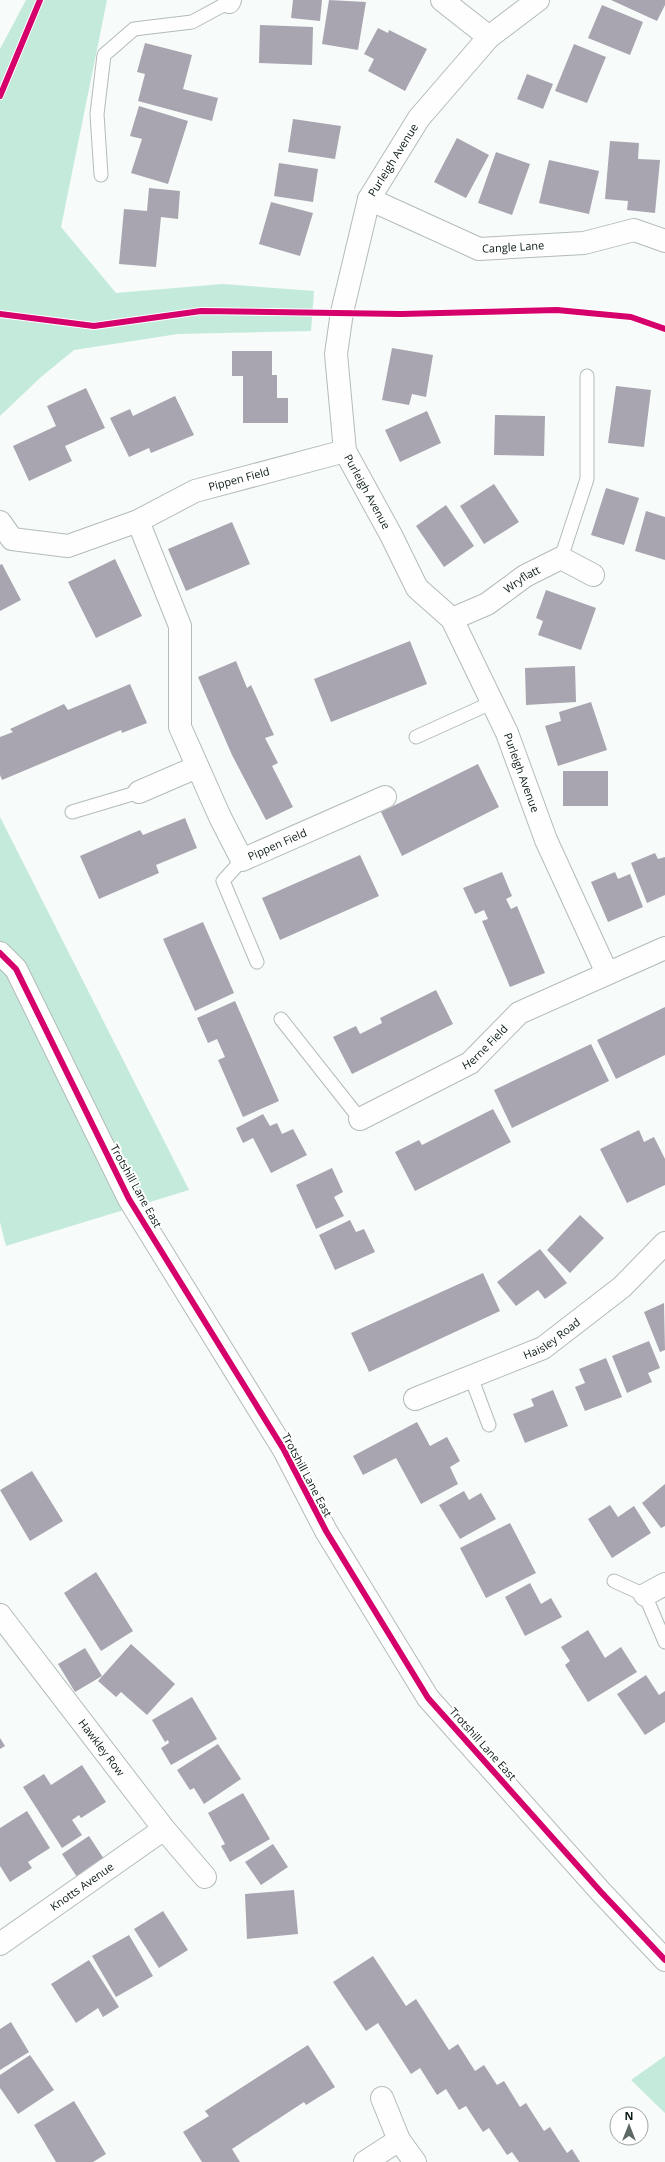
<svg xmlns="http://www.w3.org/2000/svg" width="665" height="2162" viewBox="0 0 665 2162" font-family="'Open Sans',sans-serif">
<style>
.green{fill:#c3eadb}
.building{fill:#a8a5b1}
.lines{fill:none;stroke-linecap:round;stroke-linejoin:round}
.service-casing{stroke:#b3bcb8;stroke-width:15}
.minor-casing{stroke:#b3bcb8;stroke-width:24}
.service{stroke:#fefefe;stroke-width:13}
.minor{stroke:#fefefe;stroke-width:22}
.cycleway-casing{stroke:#fff;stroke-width:8}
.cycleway{stroke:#d6006c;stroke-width:6}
.labels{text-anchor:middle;stroke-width:4;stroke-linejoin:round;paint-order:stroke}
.street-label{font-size:11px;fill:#0b1a15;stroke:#fff}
</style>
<rect width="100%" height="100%" fill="#f7fbf9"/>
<path class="green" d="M26,0H107L61,227L116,293L223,284L314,291L311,331L178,334L74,350L41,377L0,416V49Z
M0,817L189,1190L6,1246L0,1222Z
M665,2056V2113L631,2080Z"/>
<path class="building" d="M293,0H322L320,21L291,18Z
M329,0L366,2L358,50L322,44Z
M611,0H665V5L657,21Z
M602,5L643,22L630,55L588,38Z
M260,25L313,27L312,65L259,63Z
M378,28L388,33L389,30L427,49L405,91L368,71L374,59L364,54Z
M145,43L192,55L183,89L218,98L212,121L138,101L145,74L137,72Z
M574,44L606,57L587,103L555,91Z
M527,74L553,84L543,109L517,99Z
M139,106L188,121L168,184L131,173L142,139L130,136Z
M293,119L341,126L335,159L288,152Z
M457,138L489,155L466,198L434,182Z
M610,141L639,143L638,159L660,160L655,213L627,210L628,201L605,199Z
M496,152L530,164L512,215L478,203Z
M549,160L599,171L589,214L539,203Z
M279,163L318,169L313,202L274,196Z
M149,188L180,191L178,219L161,217L156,267L119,264L124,209L147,211Z
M271,202L313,213L300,256L259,244Z
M392,348L433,355L426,397L412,394L409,405L382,400Z
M232,351H272V375H277V398H288V423H243V376H232Z
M616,386L651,390L644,447L608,443Z
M86,388L105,428L65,446L72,461L29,481L13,446L56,426L47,406Z
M175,396L194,435L151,453L149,448L129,457L110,418L130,409L133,416Z
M427,411L441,443L400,462L385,430Z
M495,415L545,416L544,456L494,455Z
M494,484L519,522L484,544L460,506Z
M606,488L639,498L624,545L591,535Z
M446,505L474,546L444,567L416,526Z
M646,511L665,517V560L635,551Z
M232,522L250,564L186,591L168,549Z
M115,559L142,616L96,638L68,582Z
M2,564L21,600L0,611V565Z
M546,590L596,608L581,650L538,635L543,621L536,618Z
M410,641L427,684L331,722L314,679Z
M236,661L247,688L251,685L274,735L265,738L278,763L272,766L293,807L266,820L232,755L198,677Z
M575,666L576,702L526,705L525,668Z
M130,684L147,723L122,733L121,730L2,780L0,775V737L13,732L10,729L64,704L68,710Z
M591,702L607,750L558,766L545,726L561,721L559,712Z
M478,764L499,807L402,856L381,812Z
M563,771H608V806H563Z
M185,818L197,848L156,865L159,873L99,899L80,856L140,830L143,835Z
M655,853L658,859L665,857V895L647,903L631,863Z
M360,855L379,896L280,940L262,898Z
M502,872L512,896L506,899L511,909L517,906L545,973L510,987L482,921L488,919L484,910L475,914L463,888Z
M615,872L618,879L630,874L643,907L608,922L591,882Z
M203,922L234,993L195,1011L163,939Z
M436,990L453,1024L352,1074L333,1037L356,1026L360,1034L382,1023L380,1018Z
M235,1001L279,1101L243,1117L218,1060L225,1057L217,1039L208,1043L197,1018Z
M665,1007V1055L616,1079L597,1040Z
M591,1044L609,1081L512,1128L494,1090Z
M493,1109L511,1142L415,1191L395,1152L419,1140L422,1145Z
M263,1114L270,1126L277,1123L282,1134L293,1129L307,1155L271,1173L253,1138L243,1143L236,1128Z
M639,1130L644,1142L654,1137L665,1159V1185L627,1203L600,1149Z
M332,1168L343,1192L334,1197L344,1216L316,1229L296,1185Z
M580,1215L604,1238L570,1273L547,1250Z
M350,1220L356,1232L364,1229L375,1252L335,1270L319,1235Z
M540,1249L567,1283L545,1299L538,1290L516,1306L497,1282Z
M483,1273L500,1311L369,1372L351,1333Z
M664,1303L665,1350L660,1352L644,1312Z
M649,1341L660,1368L648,1373L652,1382L627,1393L612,1356Z
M606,1358L622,1397L585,1411L575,1387L585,1383L579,1369Z
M553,1390L568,1426L525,1443L513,1414L534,1406L531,1399Z
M417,1422L430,1446L447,1437L460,1461L450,1467L458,1484L421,1504L396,1458L363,1475L353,1456Z
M32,1471L63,1521L30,1541L0,1490Z
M665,1484V1526L661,1528L642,1503Z
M464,1491L469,1500L481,1493L496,1519L460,1539L439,1505Z
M610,1505L618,1517L634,1506L651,1533L612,1558L588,1519Z
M510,1523L536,1573L486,1598L460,1548Z
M96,1572L133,1631L101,1651L64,1593Z
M530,1583L541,1604L551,1598L562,1617L525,1636L505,1597Z
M588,1630L605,1658L621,1647L637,1672L588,1702L565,1665L570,1661L561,1647Z
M131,1644L175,1684L147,1715L121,1692L116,1697L98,1681Z
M85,1648L102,1676L75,1692L58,1664Z
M646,1675L659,1695L665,1691V1722L645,1735L617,1694Z
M192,1697L217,1739L171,1765L161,1748L169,1743L168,1740L165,1742L152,1720Z
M0,1738L5,1746L0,1749Z
M218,1744L241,1779L204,1804L194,1788L190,1790L177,1770Z
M82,1765L106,1802L81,1818L79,1815L72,1820L82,1835L62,1848L23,1787L44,1774L51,1785Z
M243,1793L270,1839L230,1862L221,1846L225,1844L208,1813Z
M27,1811L50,1848L28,1862L32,1868L10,1882L0,1866V1828Z
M89,1836L104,1859L77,1877L62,1854Z
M273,1844L288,1867L261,1885L245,1862Z
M294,1890L298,1934L247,1939L245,1894Z
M163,1911L188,1950L159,1968L134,1929Z
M129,1935L153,1976L116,1997L92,1956Z
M373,1956L406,2006L416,1999L449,2050L458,2044L475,2071L484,2065L497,2085L504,2081L520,2107L526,2103L544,2131L550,2127L567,2153L572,2149L580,2162H519L512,2152L507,2155L489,2128L483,2132L466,2106L459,2110L446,2089L437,2095L420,2068L411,2074L378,2023L366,2031L333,1982Z
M89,1960L119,2007L103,2017L98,2008L76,2023L51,1984Z
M11,2022L29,2052L0,2070V2029Z
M308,2045L335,2087L306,2105L304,2102L232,2149L240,2162H202L183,2132L209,2116L205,2111Z
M30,2055L54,2090L18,2114L0,2088V2075Z
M74,2101L106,2154L93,2162H56L34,2125Z"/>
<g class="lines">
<g class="service-casing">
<path id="service" d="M101,175L97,114L104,55L134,29L192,22L229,2
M561,558L587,479V376
M416,737L491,703
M72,812L139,792
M242,860L223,881L257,962
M281,1019L360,1119
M471,1377L489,1425
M614,1581L645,1595L665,1642"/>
</g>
<g class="minor-casing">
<g id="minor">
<path d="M442,0L489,37"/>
<path id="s1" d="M538,0L489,37L419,118L369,199L342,312L336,354L345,451L391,535L417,588L452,619L507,733L546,840L607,973"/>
<path d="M229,2L230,0"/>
<path id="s2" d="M369,199L479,249L584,243L634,230L665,241"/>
<path id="s3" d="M345,451L195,491L138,521L180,626V727L220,817L242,860L385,797"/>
<path d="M0,522L12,539L68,546L138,521"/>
<path id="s4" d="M452,619L487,604L525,576L561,558L593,575"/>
<path d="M139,792L197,767"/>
<path d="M0,953L16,969L129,1199L284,1450L326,1531L428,1698L601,1892L665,1960"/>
<path id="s5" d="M360,1119L470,1063L519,1013L665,948"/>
<path id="s6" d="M415,1399L543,1348L622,1287L665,1243"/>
<path d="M645,1595L665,1584"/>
<path id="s7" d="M0,1615L164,1829L205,1877"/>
<path id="s8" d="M0,1944L164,1829"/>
<path d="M399,2140L415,2162"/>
<path d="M365,2162L399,2140L382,2098"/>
</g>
</g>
<use href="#service" class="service"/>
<use href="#minor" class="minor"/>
<g class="cycleway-casing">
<path id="cycleway" d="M0,96L40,0
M0,314L94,326L201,311L401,314L557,310L631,317L665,329
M0,953L16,969L129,1199L284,1450L326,1531L428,1698L601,1892L665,1960"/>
</g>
<use href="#cycleway" class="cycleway"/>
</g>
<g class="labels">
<g class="street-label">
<text transform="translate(393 160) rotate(-58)" y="4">Purleigh Avenue</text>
<text dy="4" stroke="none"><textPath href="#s2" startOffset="155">Cangle Lane</textPath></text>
<text transform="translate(239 479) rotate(-15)" y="4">Pippen Field</text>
<text dy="4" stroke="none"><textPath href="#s1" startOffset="566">Purleigh Avenue</textPath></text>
<text dy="4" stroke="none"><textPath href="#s4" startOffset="81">Wryflatt</textPath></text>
<text dy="4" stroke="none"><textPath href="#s1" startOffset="890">Purleigh Avenue</textPath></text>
<text dy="4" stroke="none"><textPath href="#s3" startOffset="619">Pippen Field</textPath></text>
<text dy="4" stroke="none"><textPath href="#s5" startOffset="145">Herne Field</textPath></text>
<text transform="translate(136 1186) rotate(61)" y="4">Trotshill Lane East</text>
<text dy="4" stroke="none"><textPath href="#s6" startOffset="150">Haisley Road</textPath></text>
<text transform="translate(307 1475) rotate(62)" y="4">Trotshill Lane East</text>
<text transform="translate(483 1744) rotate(48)" y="4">Trotshill Lane East</text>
<text dy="4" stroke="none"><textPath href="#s7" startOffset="167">Hawkley Row</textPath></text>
<text dy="4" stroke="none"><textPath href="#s8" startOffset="100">Knotts Avenue</textPath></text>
</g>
</g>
<g transform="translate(629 2126)"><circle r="19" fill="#ffffff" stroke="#9da3a1"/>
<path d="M0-3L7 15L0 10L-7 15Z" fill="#5e6965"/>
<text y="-6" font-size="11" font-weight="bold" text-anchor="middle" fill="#0b1a15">N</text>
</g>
</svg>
